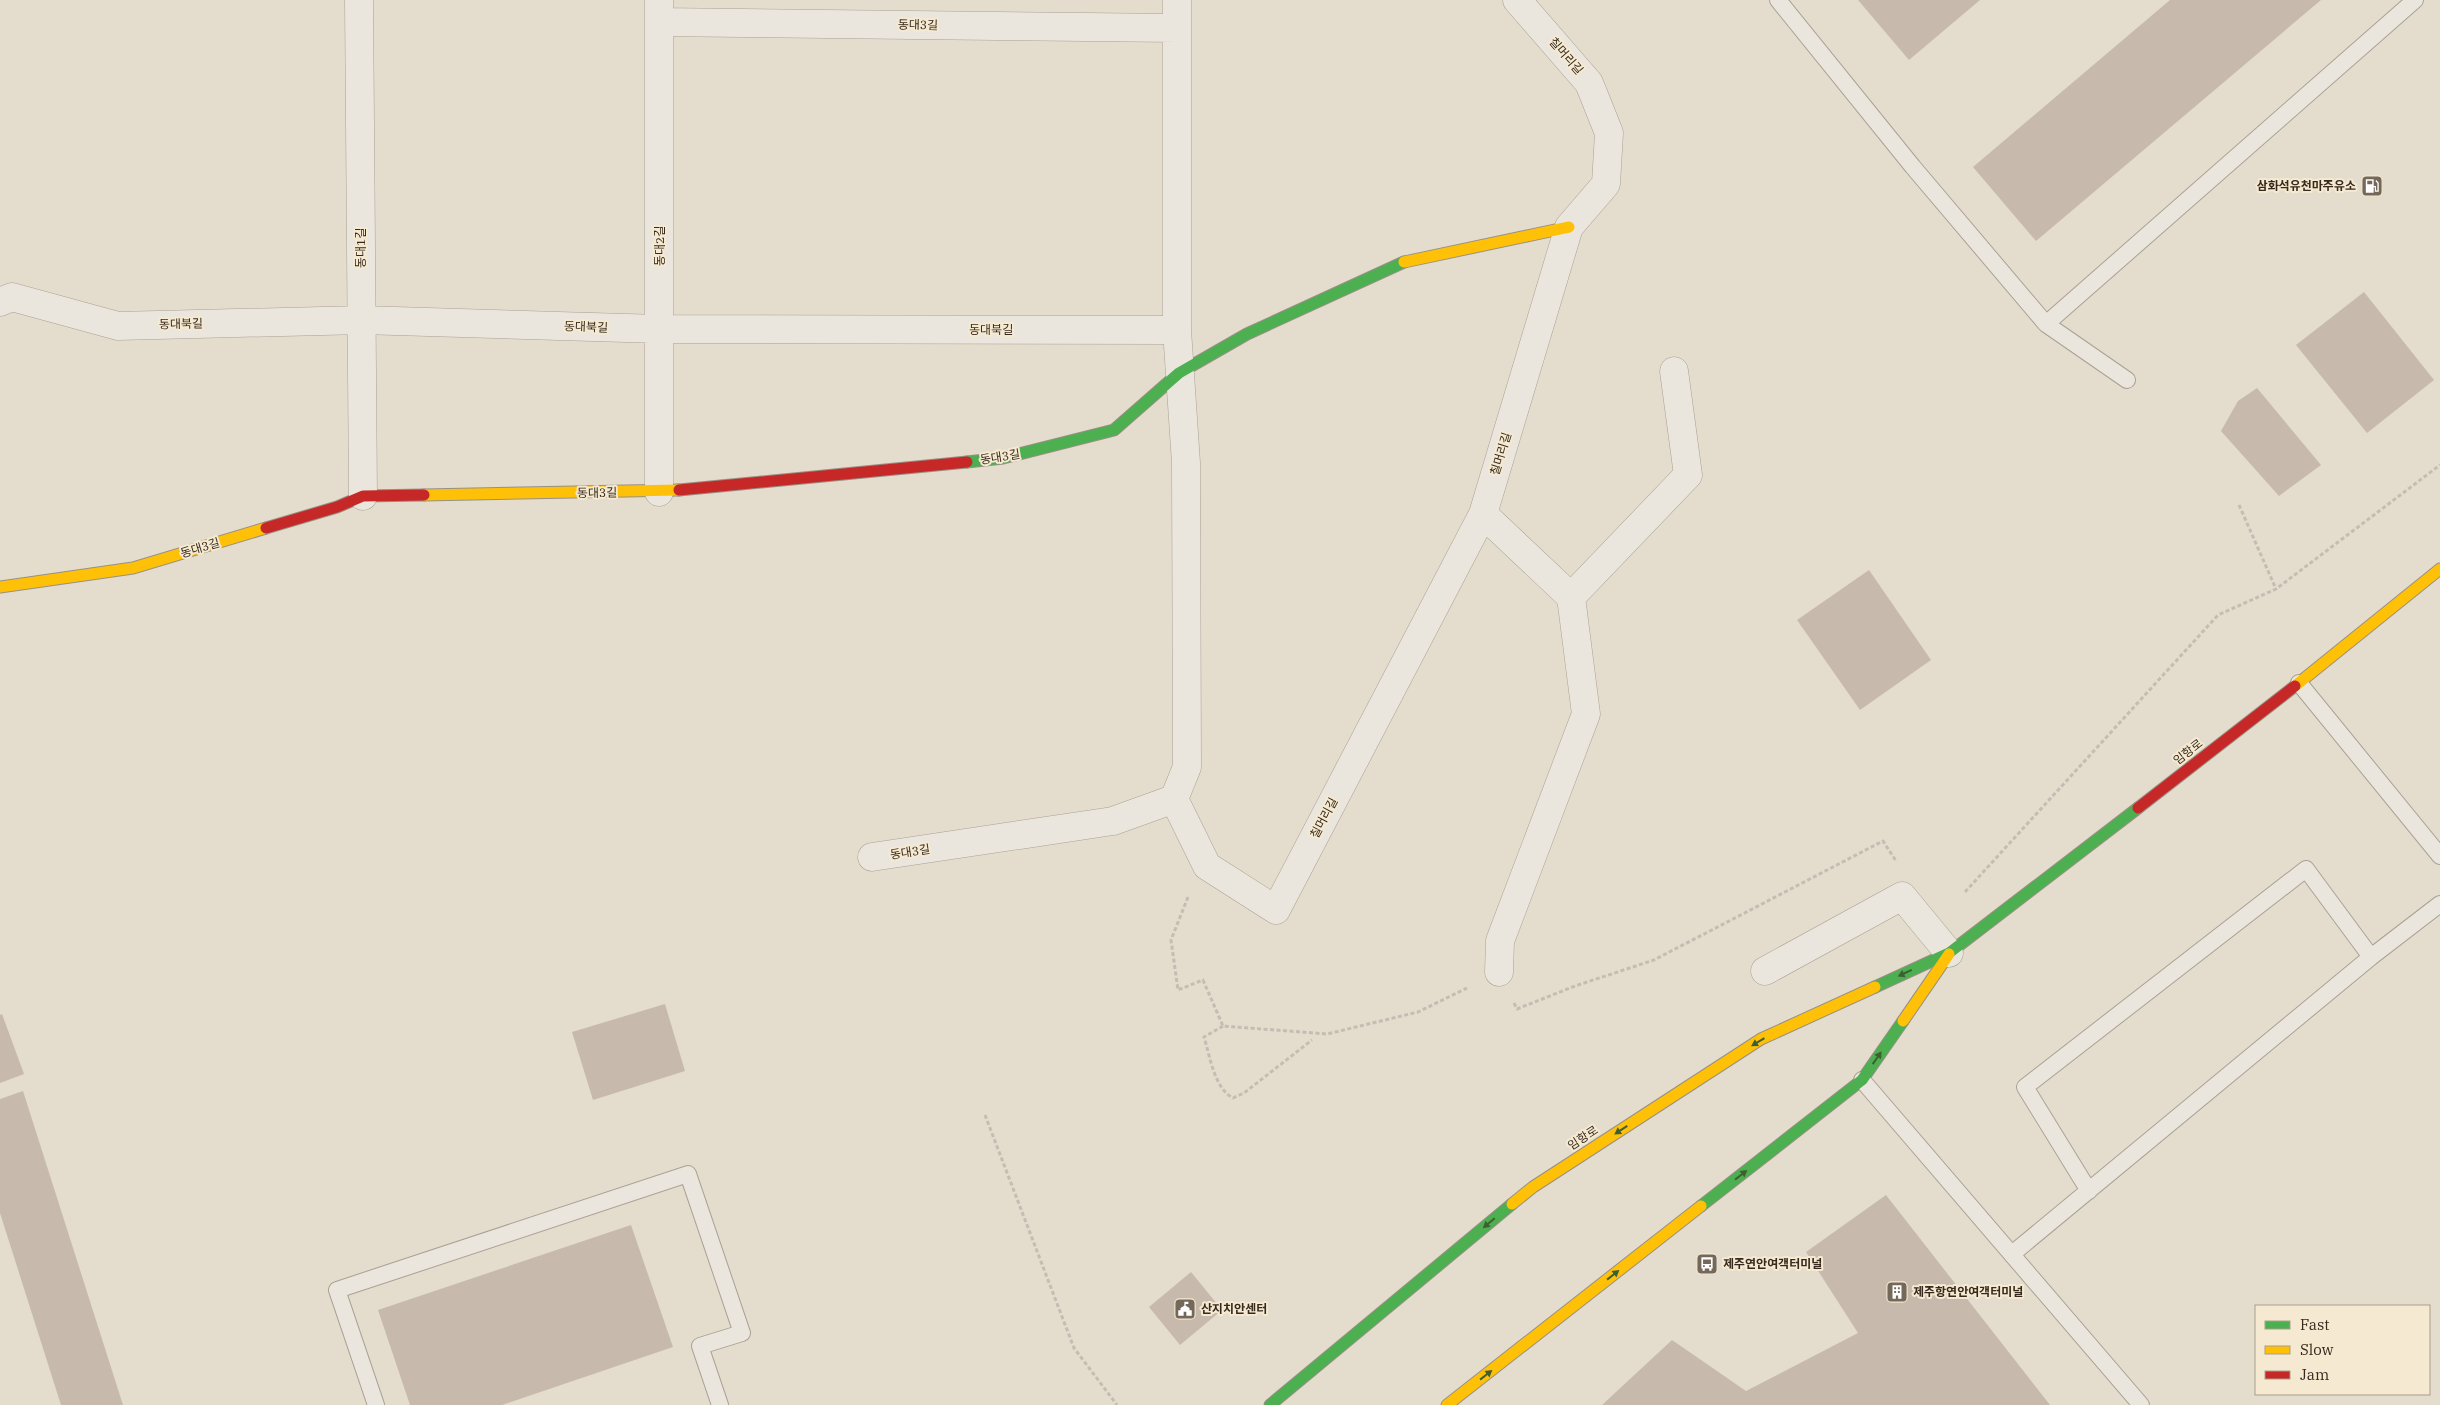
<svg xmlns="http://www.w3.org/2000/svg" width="2440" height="1405" viewBox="0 0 2440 1405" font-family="'IBM Plex Serif','Noto Sans KR',serif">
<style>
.building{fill:#c7baad}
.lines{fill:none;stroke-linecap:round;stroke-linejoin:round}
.lane-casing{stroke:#a9a195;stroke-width:18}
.street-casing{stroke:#a9a195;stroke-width:29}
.fast-casing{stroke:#989085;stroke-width:13}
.slow-casing{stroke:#989085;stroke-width:13}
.jam-casing{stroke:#989085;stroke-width:13}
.path{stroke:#c4bdb4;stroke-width:3;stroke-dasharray:4 2.5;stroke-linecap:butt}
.lane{stroke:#ebe6dd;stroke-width:16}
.street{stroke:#ebe6dd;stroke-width:28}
.fast{stroke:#4caf50;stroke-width:11}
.slow{stroke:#ffc107;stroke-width:11}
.jam{stroke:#c62828;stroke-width:11}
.oneway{fill:#3f5f31}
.labels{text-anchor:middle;stroke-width:4;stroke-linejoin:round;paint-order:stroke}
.street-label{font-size:12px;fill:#37291d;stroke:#f5ead1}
.poi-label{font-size:12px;font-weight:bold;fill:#37291d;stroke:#f5ead1;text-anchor:start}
</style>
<rect width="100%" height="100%" fill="#e4dccc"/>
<path class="building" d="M1858,0H1980L1909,60Z
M2170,0H2321L2036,241L1973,167Z
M2364,292L2434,380L2367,433L2296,345Z
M2257,388L2321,465L2279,496L2221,431L2238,401Z
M1869,570L1931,660L1860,710L1797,620Z
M665,1004L685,1071L593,1100L572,1032Z
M2,1014L24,1074L0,1083V1015Z
M23,1091L123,1405H61L0,1213V1099Z
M1886,1195L2050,1405H1602L1672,1340L1746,1391L1858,1333L1806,1252Z
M631,1225L673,1347L502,1405H410L378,1310Z
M1191,1272L1222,1310L1180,1345L1149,1307Z"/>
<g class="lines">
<g class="lane-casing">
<path id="lane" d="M1778,0L1913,167L2046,324L2415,0
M2046,324L2127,380
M2299,683L2440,856
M1862,1080L2141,1405
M2089,1191L2025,1087L2306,869L2371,957
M2012,1254L2371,957L2440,904
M376,1405L337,1290L688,1174L742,1333L700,1346L720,1405"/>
</g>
<g class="street-casing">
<path id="street" d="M359,0L363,496
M659,0V492
M659,22L1177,28
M0,302L12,297L118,326L362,320L660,329L1177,330
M1483,514L1571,597L1586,714L1500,941L1499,972
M1571,597L1688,475L1674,371
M1174,799L1207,866L1276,910L1483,514L1569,227L1606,184L1609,133L1589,83L1517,0
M872,857L1113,821L1174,799L1187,767L1186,463L1177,330V0
M1765,971L1902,896L1949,953"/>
</g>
<g class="fast-casing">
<path id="fast" d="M967,462L1003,458L1114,430L1179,373L1247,334L1404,262
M1875,987L1949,953L2138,808
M1701,1206L1862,1080L1903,1021
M1270,1405L1512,1204"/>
</g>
<g class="slow-casing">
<path id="slow" d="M1404,262L1569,227
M424,495L679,490
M0,587L133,568L266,528
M2295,686L2440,569
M1903,1021L1949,954
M1512,1204L1533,1187L1761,1039L1875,987
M1447,1405L1701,1206"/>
</g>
<g class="jam-casing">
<path id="jam" d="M679,490L967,462
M266,528L337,507L363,496L424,495
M2138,808L2295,686"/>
</g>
<path class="path" d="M2239,505L2276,589
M1965,892L2218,615L2276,589L2440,465
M1188,897L1171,940L1178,990L1203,980L1223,1026L1327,1034L1418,1012L1467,988
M1514,1003L1517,1009L1575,986L1654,960L1883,841L1896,861
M1223,1026L1204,1037C1210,1056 1214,1088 1233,1098L1244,1093L1312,1040
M985,1115L1074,1348L1117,1405"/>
<use href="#lane" class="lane"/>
<use href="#street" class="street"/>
<use href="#fast" class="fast"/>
<use href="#slow" class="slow"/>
<use href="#jam" class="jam"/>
</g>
<defs><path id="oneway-solid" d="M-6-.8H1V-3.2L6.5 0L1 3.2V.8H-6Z" transform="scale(1.25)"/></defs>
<g class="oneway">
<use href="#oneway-solid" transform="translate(1905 973) rotate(155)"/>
<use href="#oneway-solid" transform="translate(1758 1042) rotate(149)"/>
<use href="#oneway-solid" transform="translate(1877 1058) rotate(-55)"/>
<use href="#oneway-solid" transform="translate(1621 1130) rotate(147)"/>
<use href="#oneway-solid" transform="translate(1741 1175) rotate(-38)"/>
<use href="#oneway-solid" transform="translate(1489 1223) rotate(140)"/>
<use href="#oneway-solid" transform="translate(1613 1275) rotate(-38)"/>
<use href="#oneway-solid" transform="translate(1486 1375) rotate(-38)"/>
</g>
<defs>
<g id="fuel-square" transform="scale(1.125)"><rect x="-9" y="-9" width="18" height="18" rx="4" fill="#74685a" stroke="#f5ead1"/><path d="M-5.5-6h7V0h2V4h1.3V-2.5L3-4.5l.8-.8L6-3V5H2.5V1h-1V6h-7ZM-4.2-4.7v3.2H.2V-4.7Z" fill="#fff"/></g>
<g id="bus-square" transform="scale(1.125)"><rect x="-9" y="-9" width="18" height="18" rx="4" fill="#74685a" stroke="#f5ead1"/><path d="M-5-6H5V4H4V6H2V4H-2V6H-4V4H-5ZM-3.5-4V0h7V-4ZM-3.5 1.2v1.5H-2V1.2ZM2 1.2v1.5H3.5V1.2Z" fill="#fff"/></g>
<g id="building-square" transform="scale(1.125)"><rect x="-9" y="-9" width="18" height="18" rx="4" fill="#74685a" stroke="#f5ead1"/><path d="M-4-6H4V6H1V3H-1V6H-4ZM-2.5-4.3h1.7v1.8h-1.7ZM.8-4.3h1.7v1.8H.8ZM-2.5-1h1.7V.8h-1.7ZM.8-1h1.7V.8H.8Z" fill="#fff"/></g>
<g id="civic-square" transform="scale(1.125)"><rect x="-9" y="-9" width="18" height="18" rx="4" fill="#74685a" stroke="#f5ead1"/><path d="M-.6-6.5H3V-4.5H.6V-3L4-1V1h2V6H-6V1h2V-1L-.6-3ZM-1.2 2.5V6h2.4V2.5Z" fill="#fff"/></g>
</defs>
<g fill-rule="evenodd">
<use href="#fuel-square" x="2372" y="186"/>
<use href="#bus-square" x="1707" y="1264"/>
<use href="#building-square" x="1897" y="1292"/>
<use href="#civic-square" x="1185" y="1309"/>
</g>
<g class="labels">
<g class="street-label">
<text transform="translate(918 25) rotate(1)" y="4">동대3길</text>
<text transform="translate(1566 56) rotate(49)" y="4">칠머리길</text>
<text transform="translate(660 246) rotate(-90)" y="4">동대2길</text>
<text transform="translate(361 248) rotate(-90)" y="4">동대1길</text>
<text transform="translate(181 324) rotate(-1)" y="4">동대북길</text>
<text transform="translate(586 327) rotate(2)" y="4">동대북길</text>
<text x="991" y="334">동대북길</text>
<text transform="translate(1501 454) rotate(-73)" y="4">칠머리길</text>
<text transform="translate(1000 457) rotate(-9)" y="4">동대3길</text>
<text transform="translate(597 493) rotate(-1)" y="4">동대3길</text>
<text transform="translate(200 548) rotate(-17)" y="4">동대3길</text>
<text transform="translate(2188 752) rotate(-38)" y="4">임항로</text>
<text transform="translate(1324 818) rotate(-62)" y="4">칠머리길</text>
<text transform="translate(910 852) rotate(-9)" y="4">동대3길</text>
<text transform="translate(1583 1138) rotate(-33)" y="4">임항로</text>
</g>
<g class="poi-label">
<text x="2356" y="190" text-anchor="end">삼화석유천마주유소</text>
<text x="1723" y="1268">제주연안여객터미널</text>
<text x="1913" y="1296">제주항연안여객터미널</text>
<text x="1201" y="1313">산지치안센터</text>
</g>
</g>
<rect x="2255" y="1305" width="175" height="90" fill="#f5ead1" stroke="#a99d89"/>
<rect x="2265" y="1321" width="25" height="8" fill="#4caf50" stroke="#a99d89"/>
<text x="2300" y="1330" font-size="15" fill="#37291d">Fast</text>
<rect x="2265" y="1346" width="25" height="8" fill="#ffc107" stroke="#a99d89"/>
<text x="2300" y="1355" font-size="15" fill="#37291d">Slow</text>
<rect x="2265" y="1371" width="25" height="8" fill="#c62828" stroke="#a99d89"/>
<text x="2300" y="1380" font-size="15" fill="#37291d">Jam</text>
</svg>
